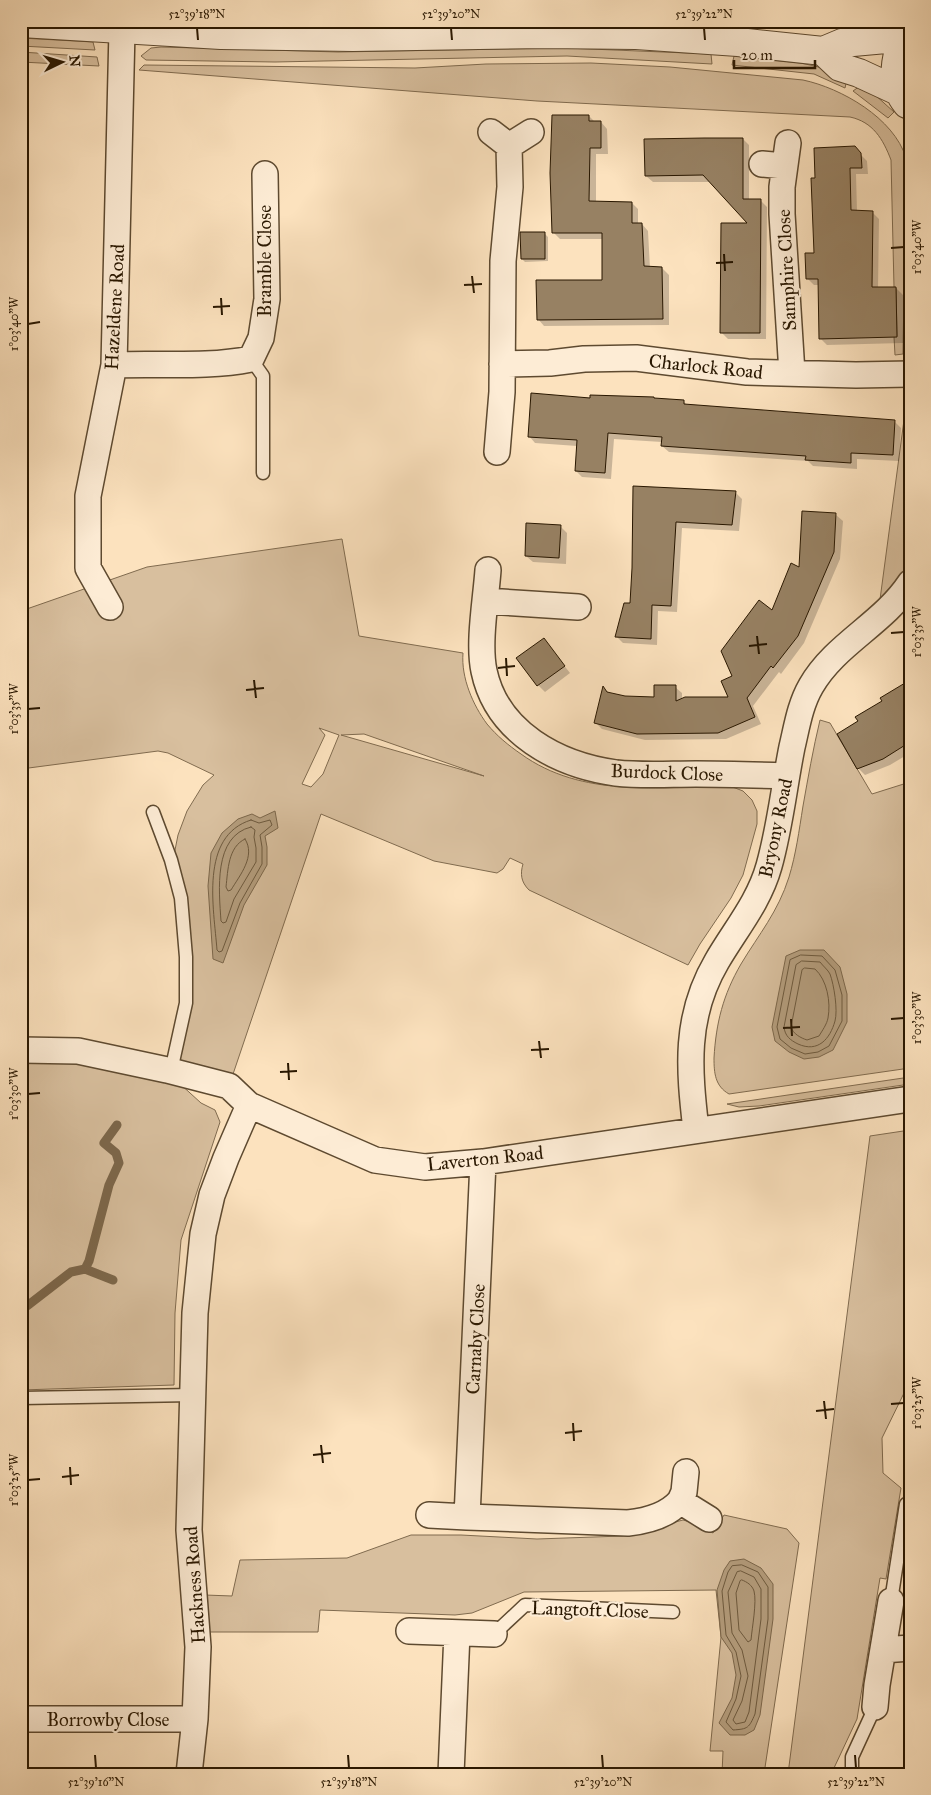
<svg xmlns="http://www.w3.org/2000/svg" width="931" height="1795" viewBox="0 0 931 1795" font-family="'IM FELL Great Primer',serif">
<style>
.green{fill:#d8bf9e;stroke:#806b4f;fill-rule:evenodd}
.water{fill:#b49d7d;stroke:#7c674b}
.shadow{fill:#0003}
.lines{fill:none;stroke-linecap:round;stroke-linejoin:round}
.shore{stroke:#6e5a3e;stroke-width:1}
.stream{stroke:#7c674b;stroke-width:9}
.building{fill:#978163;stroke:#291700}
.service-casing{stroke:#5e4a30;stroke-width:15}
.minor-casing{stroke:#5e4a30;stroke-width:28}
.tertiary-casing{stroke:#5e4a30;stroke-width:30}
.service{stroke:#fdecd5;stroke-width:12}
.minor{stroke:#fdecd5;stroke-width:25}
.tertiary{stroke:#fdecd5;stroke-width:28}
.ticks{fill:none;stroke:#291700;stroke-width:2}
.labels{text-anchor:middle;stroke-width:4.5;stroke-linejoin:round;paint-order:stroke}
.street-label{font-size:19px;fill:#291700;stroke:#fdecd5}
.neatline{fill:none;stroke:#291700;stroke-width:2}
.ticks-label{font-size:12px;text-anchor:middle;fill:#291700}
</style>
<rect width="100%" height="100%" fill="#fce2be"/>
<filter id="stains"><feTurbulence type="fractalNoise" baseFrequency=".004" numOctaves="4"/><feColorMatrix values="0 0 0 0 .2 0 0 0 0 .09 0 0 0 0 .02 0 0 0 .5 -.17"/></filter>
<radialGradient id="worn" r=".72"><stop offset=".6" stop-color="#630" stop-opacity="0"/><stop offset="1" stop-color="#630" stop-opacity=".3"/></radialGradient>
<path class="green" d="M21,38L93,42L95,50L21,46Z
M161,47L338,52L566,48L711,54L712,64L567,56L275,62L146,60L141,56L151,48Z
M21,52L97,57L99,66L21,62Z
M734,56L801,63L823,68L847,79L845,88L814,74L732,65Z
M591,63L670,67L803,80C841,88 894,118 906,158L903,354L895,355L894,337L897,336L896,288L894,287L891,160C883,139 873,122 850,117L537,101L139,70L144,65L415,68L486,64Z
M860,86L874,94L894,112L888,118L853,91Z
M910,197V357L908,358Z
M908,390L910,391V555L902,576L879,607Z
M342,539L359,636L463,653C461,678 473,705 487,724C497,736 508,745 521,754C582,798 659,787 730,786L743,791L752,800L757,811V824L743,875L731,898L700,944L688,965L529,890C521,882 520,874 523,864L510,858L503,869L497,873L434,861L321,814L229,1086L167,1070L188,997L173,860L178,835L187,811L203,785L214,775L168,753L158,751L21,769V611L147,567ZM319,728L339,735L323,774L311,787L302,784L325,735ZM364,734L484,776L341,735Z
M820,720L830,723L872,794L910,782V1068L729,1094C715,1086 714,1073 714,1058C716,1023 723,995 741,964C759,934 778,912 789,877C796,854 799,831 803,806C808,778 813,749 820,720Z
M21,1050L167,1072L201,1103L215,1110L220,1122L181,1240L175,1313L174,1385L21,1390Z
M910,1077V1084L759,1106L739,1107L727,1104Z
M910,1130V1390L906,1389L882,1438L883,1473L901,1488L886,1579L880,1578L857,1719L834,1768L835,1774H788L870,1136Z
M724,1515L787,1529L799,1543L764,1774H722L723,1751H710L721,1637L716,1590L524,1592L472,1613L455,1615L320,1610L318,1632H209L205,1595L232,1596L240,1560L347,1558L411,1535H461L537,1539L622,1536L683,1520L694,1523L713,1533Z"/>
<path class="water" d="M275,811L278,828L265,836L267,847V865L244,905L223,963L213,959L208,886L211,853L222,833L238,819L252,814L260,818Z
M800,950H824L840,967L847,994V1022L833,1050L819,1057L804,1059L789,1052L775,1041L772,1027L786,956Z
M744,1559L761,1568L773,1584V1619L760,1715L754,1730L745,1735H730L719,1723L732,1698L736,1675L732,1653L721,1637L717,1590L724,1570L730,1561Z"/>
<path class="shadow" d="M589,116L595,122H601L607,129L608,154H596V202L632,203L638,209V224H642L648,231L650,268H662L669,275V325L544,326L538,319L603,281V239H560L553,232Z
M743,139L749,145V200H760L767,207L766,339H728L721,332L750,224L710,182H653L646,176Z
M854,148L867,161L868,174H856L857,211L872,212L879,219L878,289L896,288L903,295V343L827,345L820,338L819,285H814L807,278L815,254L816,179Z
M545,234L548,237V261L525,262L522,259Z
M591,399L684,402L688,406L894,421L901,428L899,461L857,459V469L813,466L808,461L669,452L662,446V442L614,439L611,479L582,477L576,471L577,446L535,443L529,436Z
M634,487L735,492L742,499L739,531L682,528L677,612L658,611L657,645L623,643L617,637L631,605L633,568Z
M836,515L843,521L840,559L804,643L781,674L779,672L753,706L761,724L726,739L645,740L602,729L595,722L604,688L609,693L625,698H656L675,687L682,693V700L730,698L734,676L800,568Z
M560,526L567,533L566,564L533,562L526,556Z
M544,640L570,673L545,692L538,685Z
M910,739V750L906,752L905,756L890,765L865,775L858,768Z"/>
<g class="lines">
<path class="shore" d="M251,820L259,823L270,820L272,825L260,835L262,847V864L240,903L222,951L219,952L217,950C214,909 199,836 251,820Z
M251,827L255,830L254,837L256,848V862L234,899L226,922L223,923L221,921C219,891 213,836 251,827Z
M245,839C256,856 240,875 231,890L228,891L226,887C228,870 228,847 245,839Z
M801,955L822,956L835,970L842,995V1021L829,1046L818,1052L805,1054L791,1048L780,1039L777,1027L790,960Z
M802,961L820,962C823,966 828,970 830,974C834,985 838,1010 835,1021C830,1039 818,1053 798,1044C790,1040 785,1036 784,1027L796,965Z
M805,968L815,969C827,980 831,1002 828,1018C827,1024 822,1031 819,1036L807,1040C801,1038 793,1034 791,1027L802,970Z
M742,1565L758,1572L768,1587V1619L755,1714C749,1728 748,1729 733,1730L726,1722L736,1699L741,1676L736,1652L726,1635L722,1591L728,1572L732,1566Z
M741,1571L754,1577L761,1589V1619L749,1712L745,1722L736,1724L733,1720L742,1701L748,1676L742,1650L732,1633L728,1592L737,1572Z
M742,1580C747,1582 752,1585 754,1591C757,1602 752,1628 751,1640L748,1642L739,1630L736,1593L740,1581Z"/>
<path class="stream" d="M85,1269L89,1261L109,1185L119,1163L116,1153L104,1143L117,1125
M27,1306L71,1272L85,1269L113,1280"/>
</g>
<path class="building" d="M552,115H589V121H601V148H590L589,201L632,202V223H642L644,266L662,267L663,319L537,320L536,280H602V233H552L550,173Z
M704,138H743V199H761L760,333H720L721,223H747L703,175L645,176L644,139Z
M855,146L861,153L862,168H850L851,210L873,211L872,287H896L897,337L819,339L818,279H806L805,253H814L811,178H815L814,148Z
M520,232H545V259H521Z
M531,393L590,398V395L654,397V398L684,400V404L895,420L893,455L851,453V463L805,460L806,456L661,446L662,437L608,433L605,473L575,471L577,440L528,437Z
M633,486L736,491L732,525L676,522L671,606L652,605L651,639L615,637L624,603H630L632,568Z
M802,511L836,513L834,552L798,636L773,668L771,666L747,698L755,717L718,733L637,734L594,723L603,686L607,692L625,696L654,697V685H676V701L685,697H728L721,681L732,676L721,651L759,600L772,610L791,563L799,567Z
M526,523L561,525L559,558L525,556Z
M544,638L565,666L537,686L516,658Z
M910,680V742L883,759L857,769L837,734L858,721L855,717L882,701L880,698Z"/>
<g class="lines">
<g class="service-casing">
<path id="service" d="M251,359L263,376V473
M153,812L171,860L181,898L186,957V1003L171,1071
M21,1398L193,1395
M891,1601L906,1504
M494,1634L525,1605L673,1612
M852,1774V1757L875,1707"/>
</g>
<g class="minor-casing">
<path id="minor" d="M491,132L509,146L531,132
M788,143L782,187V214L792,373
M762,164L784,166
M502,364L550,363L584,359L636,358L747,372L856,375L910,374
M114,365C160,363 206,368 251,359L261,338L267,299L265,174
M497,452L502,392L503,261L510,187L509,146
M488,570C486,599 478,643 484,671C497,733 558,765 616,773C642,776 670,774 696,774C726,774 756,775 786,776
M486,601L578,607
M110,607L88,568V496L114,365L122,30
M21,1050L78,1051L167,1070L229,1086L249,1105L375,1160L425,1167L483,1162L910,1099
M696,1130C689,1069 684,1017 717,961C735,930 759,902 769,866C780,827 784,787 792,747C797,726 800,705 811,686C835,644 883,624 910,583
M483,1162L467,1517L628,1523C647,1521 667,1516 680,1501
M686,1472L684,1492L680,1501L709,1519
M429,1515L467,1517
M409,1631L494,1634
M883,1650L910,1648
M875,1707L877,1685L891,1601
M21,1719H195
M189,1774L195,1719L198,1647L189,1530L195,1313L203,1234L212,1195L226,1158L249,1105
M451,1774L457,1633"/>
</g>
<g class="tertiary-casing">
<path id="tertiary" d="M21,23L221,35L353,37L545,34L636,35L738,42L823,51L842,43L886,39L909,33
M823,51L840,67L859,73L900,92
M907,104C890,83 893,53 910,32"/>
</g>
<use href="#service" class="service"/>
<use href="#minor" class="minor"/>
<use href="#tertiary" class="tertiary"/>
</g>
<path class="ticks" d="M197,28L198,40M451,28L452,40M704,28L705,40M891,248L904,247M724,254L725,271M716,263L733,262M472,276L474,293M464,285L482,284M221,298L222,315M213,307L230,306M28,324L40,322M891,633L904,632M757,636L759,654M749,646L767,644M506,658L507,676M498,668L515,666M254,680L256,698M246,690L264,688M28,709L40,708M791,1019L792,1036M891,1019L904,1018M783,1028L800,1027M539,1041L541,1058M531,1050L549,1049M288,1063L289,1080M280,1072L297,1071M28,1094L40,1093M824,1401L826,1419M891,1404L904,1403M816,1411L834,1409M573,1423L574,1441M565,1433L582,1431M321,1445L323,1463M313,1455L331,1453M70,1467L71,1485M62,1477L79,1475M28,1480L40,1479M95,1755L96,1768M348,1755L349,1768M602,1755L603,1768M855,1755L856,1768"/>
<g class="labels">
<g class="street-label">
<text transform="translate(264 261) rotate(-90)" y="7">Bramble Close</text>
<text transform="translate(786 270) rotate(-93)" y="7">Samphire Close</text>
<text transform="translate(114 307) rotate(-87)" y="7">Hazeldene Road</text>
<text transform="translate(706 366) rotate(6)" y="7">Charlock Road</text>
<text transform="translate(667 772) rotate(2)" y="7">Burdock Close</text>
<text transform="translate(775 828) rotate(-78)" y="7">Bryony Road</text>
<text transform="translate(485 1158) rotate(-6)" y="7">Laverton Road</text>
<text transform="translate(475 1339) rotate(-87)" y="7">Carnaby Close</text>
<text transform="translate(194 1585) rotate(-94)" y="7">Hackness Road</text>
<text transform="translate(590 1609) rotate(2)" y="7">Langtoft Close</text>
<text x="108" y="1726">Borrowby Close</text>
</g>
</g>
<rect width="931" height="1795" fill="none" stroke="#fce2be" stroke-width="55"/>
<g transform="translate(62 62) rotate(85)" stroke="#fdecd5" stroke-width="4" paint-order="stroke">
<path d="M0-4L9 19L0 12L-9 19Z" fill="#291700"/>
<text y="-8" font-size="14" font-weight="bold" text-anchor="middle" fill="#291700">N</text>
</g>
<path d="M734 60v8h81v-8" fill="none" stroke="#291700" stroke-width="2.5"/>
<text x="741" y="60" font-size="15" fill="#291700" stroke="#fdecd5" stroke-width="4" paint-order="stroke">20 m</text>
<rect x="28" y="28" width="876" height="1740" class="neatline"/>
<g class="ticks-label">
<text x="197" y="18">52°39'18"N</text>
<text x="451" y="18">52°39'20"N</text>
<text x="704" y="18">52°39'22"N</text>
<text transform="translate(917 247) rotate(-90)" y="4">1°03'40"W</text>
<text transform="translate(14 324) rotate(-90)" y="4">1°03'40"W</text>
<text transform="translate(917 632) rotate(-90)" y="4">1°03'35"W</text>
<text transform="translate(14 709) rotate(-90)" y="4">1°03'35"W</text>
<text transform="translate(917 1018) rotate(-90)" y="4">1°03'30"W</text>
<text transform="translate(14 1094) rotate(-90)" y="4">1°03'30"W</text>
<text transform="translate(917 1403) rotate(-90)" y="4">1°03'25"W</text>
<text transform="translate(14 1480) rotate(-90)" y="4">1°03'25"W</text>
<text x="96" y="1786">52°39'16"N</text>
<text x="349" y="1786">52°39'18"N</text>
<text x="603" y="1786">52°39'20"N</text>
<text x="856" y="1786">52°39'22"N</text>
</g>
<rect width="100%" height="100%" filter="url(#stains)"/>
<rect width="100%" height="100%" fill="url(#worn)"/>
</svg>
